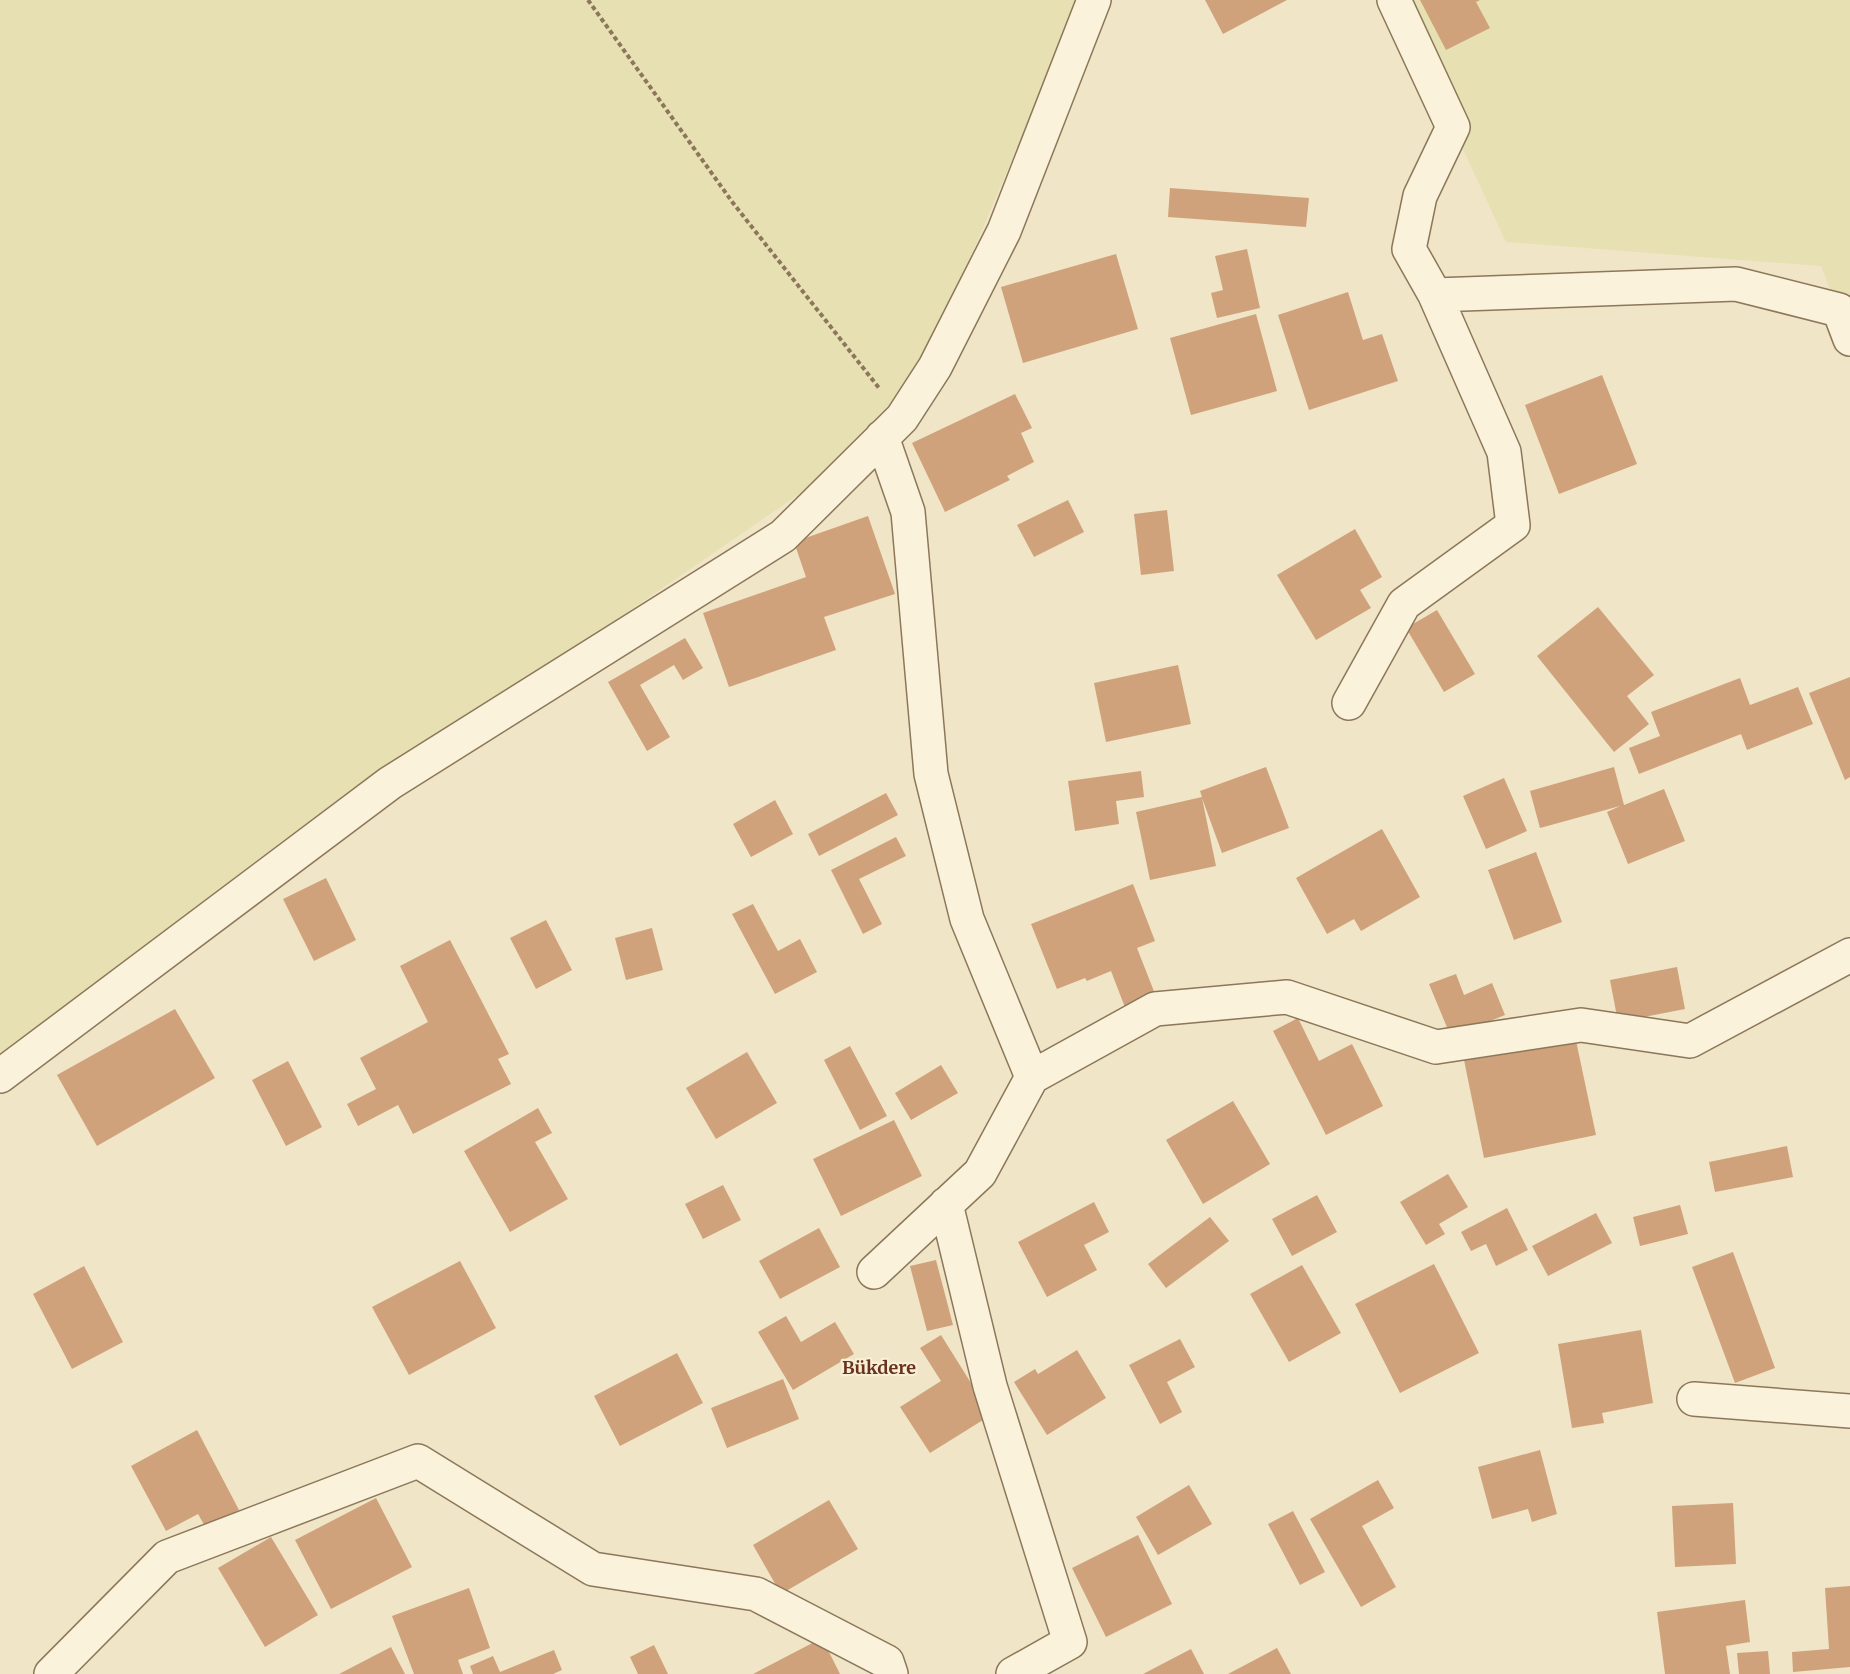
<svg xmlns="http://www.w3.org/2000/svg" width="1850" height="1674" viewBox="0 0 1850 1674" font-family="Merriweather,serif">
<style>
.farmland{fill:#e6e0b3}
.building{fill:#cfa27b}
.lines{fill:none;stroke-linecap:round;stroke-linejoin:round}
.street-casing{stroke:#8c775b;stroke-width:36}
.path{stroke:#8c775b;stroke-width:4;stroke-dasharray:4.5 3;stroke-linecap:butt}
.street{stroke:#faf2da;stroke-width:33}
.labels{text-anchor:middle;stroke-width:4.5;stroke-linejoin:round;paint-order:stroke}
.quarter-label{font-size:18px;font-weight:bold;fill:#6a311d;stroke:#f7efd6}
</style>
<rect width="100%" height="100%" fill="#f0e5c6"/>
<path class="farmland" d="M0,0H1080L902,418L882,437L360,796L0,1071Z
M1394,0H1850V339L1821,266L1506,242Z"/>
<path class="building" d="M1205,0H1287L1223,34Z
M1420,0H1480L1476,2L1490,28L1446,50Z
M1170,188L1309,198L1306,227L1168,217Z
M1247,249L1260,308L1217,318L1211,293L1223,290L1215,256Z
M1116,254L1138,329L1023,363L1001,287Z
M1348,292L1363,340L1382,334L1398,381L1309,410L1278,315Z
M1256,314L1277,391L1191,415L1170,338Z
M1602,375L1637,464L1559,494L1525,405Z
M1015,394L1032,428L1021,433L1034,462L1007,476L1010,480L945,512L912,443Z
M1068,500L1084,532L1034,557L1017,525Z
M1167,510L1174,571L1141,575L1134,514Z
M868,516L895,594L824,617L836,650L729,687L703,613L806,577L794,542Z
M1355,529L1382,577L1360,590L1371,608L1316,640L1277,575Z
M1598,607L1654,675L1627,696L1649,724L1614,752L1537,656Z
M1437,610L1475,674L1444,692L1406,628Z
M685,638L703,668L683,680L674,665L640,685L670,737L647,751L608,682Z
M1178,665L1191,724L1106,742L1094,683Z
M1850,677V777L1845,780L1809,693Z
M1740,678L1750,705L1798,687L1813,724L1747,750L1741,734L1639,774L1629,748L1660,736L1651,712Z
M1266,767L1289,828L1222,853L1202,798L1216,866L1150,880L1136,812L1202,797L1200,791Z
M1614,767L1624,805L1664,789L1685,841L1628,864L1607,812L1620,806L1540,828L1530,791Z
M1141,771L1144,797L1116,801L1119,824L1075,831L1068,781Z
M1504,778L1527,831L1486,849L1463,796Z
M886,793L898,815L819,856L808,834Z
M775,800L793,834L751,857L733,824Z
M1382,829L1420,897L1361,931L1354,919L1327,934L1296,878Z
M896,837L906,856L859,879L882,924L863,934L831,870Z
M1536,852L1562,922L1514,940L1488,870Z
M326,878L356,940L314,961L283,899Z
M1133,884L1155,941L1137,948L1157,999L1126,1010L1111,971L1087,981L1085,978L1057,989L1031,924Z
M753,904L778,951L800,939L817,972L775,994L732,914Z
M546,920L572,970L536,989L510,938Z
M652,928L663,970L626,980L615,938Z
M450,940L509,1054L498,1059L511,1084L413,1134L398,1105L358,1126L347,1104L376,1089L360,1058L428,1022L400,966Z
M1677,967L1685,1009L1618,1022L1610,980Z
M1456,974L1464,995L1492,983L1505,1015L1451,1037L1429,984Z
M175,1009L215,1078L97,1146L57,1075Z
M1298,1018L1319,1061L1352,1044L1383,1106L1326,1135L1273,1031Z
M1575,1036L1596,1135L1484,1158L1464,1060Z
M850,1046L887,1116L860,1130L824,1060Z
M747,1052L777,1103L716,1139L686,1088Z
M288,1061L322,1127L286,1146L252,1080Z
M941,1065L958,1093L911,1120L895,1093Z
M1233,1101L1270,1164L1203,1204L1166,1140Z
M538,1108L552,1133L535,1142L568,1199L510,1232L464,1151Z
M894,1120L922,1176L841,1216L813,1159Z
M1787,1146L1793,1177L1715,1192L1709,1162Z
M1448,1174L1468,1207L1439,1224L1445,1234L1426,1245L1400,1202Z
M723,1185L741,1220L703,1239L685,1204Z
M1317,1195L1337,1232L1292,1256L1272,1219Z
M1094,1202L1109,1232L1084,1245L1097,1270L1047,1297L1018,1242Z
M1680,1205L1688,1234L1640,1246L1633,1217Z
M1507,1208L1528,1250L1496,1266L1486,1244L1471,1251L1461,1232Z
M1596,1213L1612,1243L1548,1276L1532,1246Z
M1210,1217L1229,1241L1166,1288L1148,1264Z
M819,1228L840,1267L780,1299L759,1261Z
M1733,1252L1775,1368L1735,1383L1692,1267Z
M936,1260L953,1325L927,1331L910,1266Z
M460,1261L496,1328L409,1375L372,1307Z
M1434,1264L1479,1353L1400,1393L1355,1304Z
M1302,1265L1341,1333L1289,1362L1250,1294Z
M84,1266L123,1342L72,1369L33,1294Z
M786,1316L801,1342L835,1322L854,1354L793,1390L758,1332Z
M1641,1330L1653,1403L1602,1413L1604,1423L1572,1428L1558,1344Z
M941,1335L991,1415L930,1453L900,1407L941,1381L920,1348Z
M1180,1339L1195,1367L1167,1382L1182,1412L1160,1424L1129,1365Z
M1077,1350L1106,1398L1047,1435L1014,1382L1035,1369L1038,1374Z
M677,1353L703,1403L620,1446L594,1396Z
M783,1379L799,1419L727,1448L711,1408Z
M197,1430L239,1510L206,1528L198,1514L166,1531L131,1466Z
M1540,1450L1557,1514L1532,1522L1528,1509L1492,1519L1478,1467Z
M1378,1480L1394,1508L1362,1526L1396,1587L1361,1607L1310,1519Z
M1189,1485L1212,1524L1158,1555L1136,1517Z
M376,1498L412,1567L331,1609L295,1540Z
M829,1500L858,1549L781,1594L753,1545Z
M1733,1503L1736,1564L1675,1567L1672,1506Z
M1293,1511L1325,1572L1300,1585L1268,1524Z
M1138,1535L1172,1604L1106,1637L1072,1568Z
M271,1537L318,1615L265,1647L218,1568Z
M1850,1586V1667L1793,1672L1792,1652L1829,1649L1825,1588Z
M469,1588L490,1648L458,1660L463,1674H414L392,1616Z
M1745,1600L1750,1642L1726,1646L1730,1674H1665L1657,1612Z
M822,1638L840,1674H753Z
M654,1645L668,1674H638L630,1657Z
M391,1647L405,1674H339Z
M1277,1648L1291,1674H1228Z
M1191,1649L1204,1674H1143Z
M554,1650L562,1670L553,1674H473L470,1666L493,1656L500,1672Z
M1768,1651L1770,1674H1739L1737,1653Z"/>
<g class="lines">
<g class="street-casing">
<path id="street" d="M1394,0L1453,127L1420,196L1409,249L1435,295L1736,284L1839,310L1850,339
M882,437L908,512L931,774L967,919L1032,1077L1155,1009L1287,997L1436,1047L1581,1025L1690,1041L1850,955
M1349,703L1404,604L1513,525L1504,452L1435,295
M0,1076L390,783L783,536L902,418L935,367L1004,231L1094,0
M946,1204L990,1386L1070,1642L1013,1674
M874,1272L980,1173L1032,1077
M1694,1399L1850,1411
M51,1674L167,1557L418,1461L593,1569L756,1594L887,1662L891,1674"/>
</g>
<path class="path" d="M588,0L733,203L879,388"/>
<use href="#street" class="street"/>
</g>
<g class="labels">
<g class="quarter-label">
<text x="879" y="1374">Bükdere</text>
</g>
</g>
</svg>
